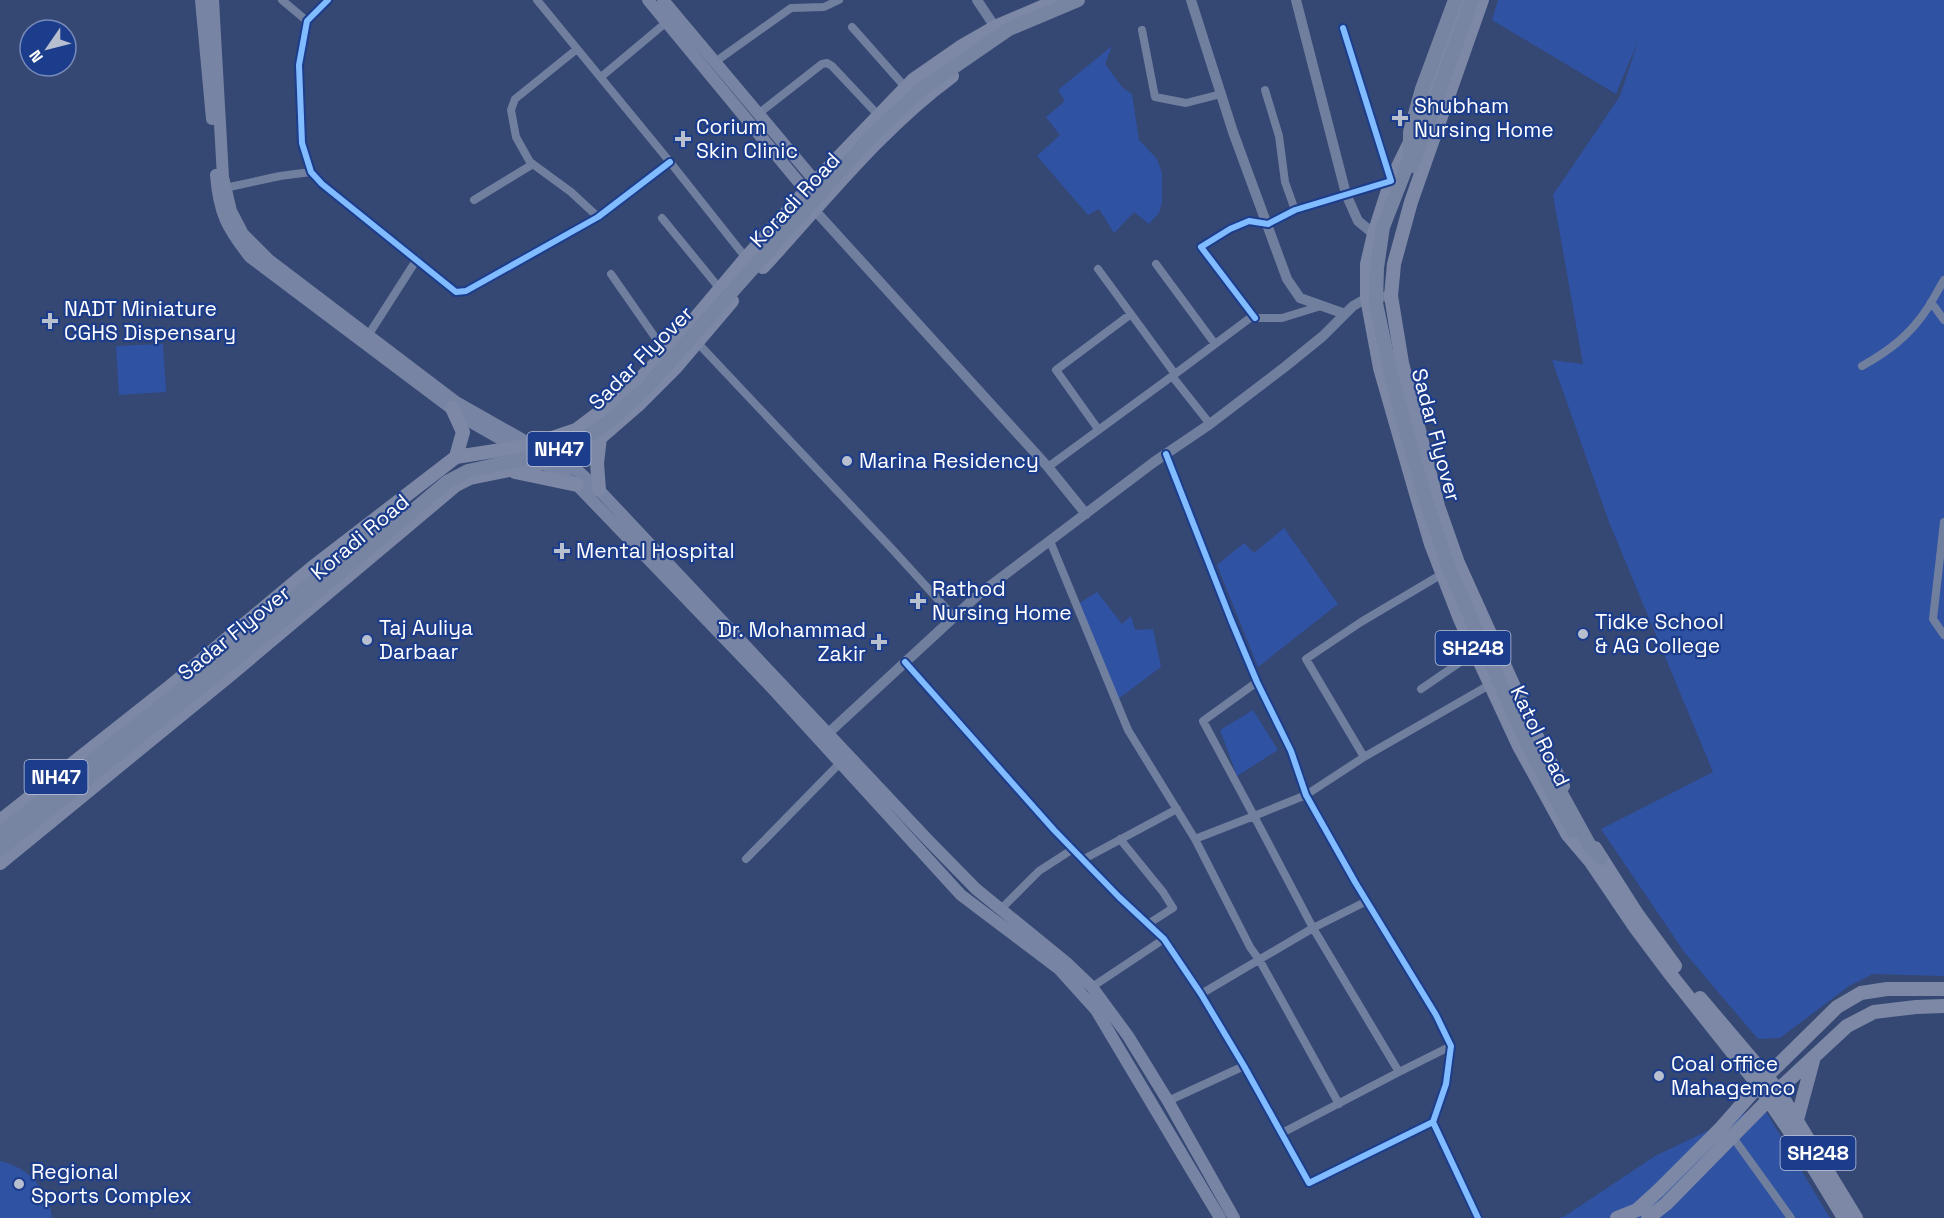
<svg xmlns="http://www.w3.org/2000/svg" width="1944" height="1218" viewBox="0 0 1944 1218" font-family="'Space Grotesk',sans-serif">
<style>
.green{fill:#3052a3}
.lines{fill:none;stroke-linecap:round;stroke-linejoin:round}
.minor{stroke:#717f9f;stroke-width:8}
.tertiary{stroke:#717f9f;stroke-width:10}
.secondary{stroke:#7884a3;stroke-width:12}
.primary{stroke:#7c88a5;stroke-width:14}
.trunk{stroke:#7784a2;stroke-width:14}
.trunk-bridge{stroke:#7784a2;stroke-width:14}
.cycleway-casing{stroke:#1c3c8c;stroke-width:10}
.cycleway{stroke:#80bcff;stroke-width:6}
.poi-dot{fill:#b8bfce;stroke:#1c3c8c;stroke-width:2}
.labels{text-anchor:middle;stroke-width:4.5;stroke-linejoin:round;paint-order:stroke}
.shield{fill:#1c3c8c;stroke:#bbc4dc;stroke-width:1.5}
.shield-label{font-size:20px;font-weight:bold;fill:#fff}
.poi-label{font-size:21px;fill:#fff;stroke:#1c3c8c;text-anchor:start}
.street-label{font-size:21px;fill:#fff;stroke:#1c3c8c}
</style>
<rect width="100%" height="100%" fill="#354773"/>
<path class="green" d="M1498,0H1944V976L1873,974L1849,986L1780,1038L1758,1039L1685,953L1601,829L1713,772L1609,522L1552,360L1583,364L1553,195L1620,96L1638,41L1616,94L1492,20Z
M1112,46L1105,64L1123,88L1132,94L1139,140L1157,159L1162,173V202L1159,213L1149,224L1134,212L1114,233L1099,209L1088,215L1037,156L1060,135L1046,117L1065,101L1058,90Z
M163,344L166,392L119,395L116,346Z
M1284,528L1338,604L1258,667L1217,565L1244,543L1254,553Z
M1097,592L1122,624L1131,616L1135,630L1153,629L1161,667L1118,699L1078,604Z
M1253,710L1278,750L1237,776L1220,730Z
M1762,1105L1830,1218H1558L1565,1216L1655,1156Z
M0,1161C27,1167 50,1189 52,1218H0Z"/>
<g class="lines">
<path class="minor" d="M282,0L307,21
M328,0L307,21L299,65L302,143L311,172L322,184L456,292L466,291L598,217L670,162
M537,0L670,162L746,258
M852,27L906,88
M1142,30L1155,97L1186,103L1221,94
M577,49L515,99L511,110L516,137L530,162L571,192L598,217
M715,62L791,8L824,7L839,0
M601,77L669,20
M1265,90L1279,136L1285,182L1295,210
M758,114L822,64L827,63L832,66L879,116
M225,188L280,176L311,172
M474,200L533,164
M662,218L720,289
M1156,264L1215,344
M611,274L666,353
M1931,302L1944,320
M1255,318L1201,247L1230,229L1249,221L1268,224L1295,210L1391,181L1343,28
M369,334L417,259
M694,339L893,550L954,617
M1862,366C1889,351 1910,335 1927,309C1933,300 1938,290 1944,280
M1175,374L1250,318H1282L1321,306
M1172,376L1210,424
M1098,429L1056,370L1131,314
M1166,454L1231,620L1257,682L1291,751L1306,795L1355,882L1436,1015L1451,1046L1446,1084L1433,1122L1478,1218
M1048,467L1175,374L1098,269
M1944,522L1933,619L1944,635
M1050,541L1128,730L1195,839L1254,816L1313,928L1399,1072L1282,1133
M905,662L1054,830L1119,897L1164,939L1201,994L1244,1066L1309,1183L1433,1122
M1257,682L1203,721L1254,816L1306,795L1364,757L1491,684
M1421,689L1475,652
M1364,757L1306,659L1361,622L1442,574
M1120,839L1163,892L1173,908L1148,924
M1195,839L1250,947L1260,961L1339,1104
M746,859L840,763
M1084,859L1177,809
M1000,910L1039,871L1073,849
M1092,987L1164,939
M1201,994L1313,928L1367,901
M1399,1072L1451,1046
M1168,1101L1244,1066
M1732,1136L1791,1218"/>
<path class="tertiary" d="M977,0L995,27
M1191,0L1233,132L1287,279L1300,298L1345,314
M1296,0L1346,194L1358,221L1374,234
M810,205L1048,467L1086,514
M822,739L978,595L1154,462L1210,424L1286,366L1323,336L1353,306L1367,298L1391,296"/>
<path class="secondary" d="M201,0L212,119
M213,0L223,177L231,211L243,234L269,260L456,402L578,471L599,490L928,840L976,889L1068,964L1092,987L1128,1036L1168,1101L1234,1218
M648,0L806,191
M663,0L815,181
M216,175C219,213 227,228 250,257L464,418L518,449
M538,460L577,485L771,687L961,895L1059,969L1096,1010L1220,1218"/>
<path class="primary" d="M1482,0L1411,202L1394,264L1391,296L1402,363L1420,434L1438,506L1458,563L1535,733L1563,786
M1419,119L1462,0
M1410,142L1391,181L1374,234L1367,264V298L1380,368L1417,497L1431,544L1460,619L1519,746L1568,835L1591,862L1635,927L1671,975L1759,1086L1807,1157L1844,1218
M763,267C824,201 880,129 952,76
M452,408L463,432L456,457
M515,472L577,485
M599,490L597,463L600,438
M0,821L167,689L313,567L456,457L532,445L576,430L629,390L666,353L746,258L806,191L913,80L962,46L995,27L1058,0
M1595,848L1637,914L1675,966
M0,863L231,674L456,485L470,478L543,463L585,448L600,438L638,405L676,367L732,301
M1700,998L1778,1090L1856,1218
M1797,1120L1814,1057
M1617,1218L1637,1210L1659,1190L1721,1128L1767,1076L1837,1007L1861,993L1887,989H1944
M1648,1218L1666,1204L1778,1090L1847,1026L1874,1012L1916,1007L1944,1006"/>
<path class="trunk" d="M1412,166L1472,0
M1551,775L1590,846L1601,858"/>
<path class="trunk-bridge" d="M1455,0L1422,89L1410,132V158L1383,227L1377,268L1376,303L1392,379L1426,501L1450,571L1525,739L1573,831
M0,834L219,660L401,509
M0,849L297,609L447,482L468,471L540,455L572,445L603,427L646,388L838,173L879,129L922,89L1009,29L1078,0"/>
<g class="cycleway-casing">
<path id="cycleway" d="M328,0L307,21L299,65L302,143L311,172L322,184L456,292L466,291L598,217L670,162
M1255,318L1201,247L1230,229L1249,221L1268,224L1295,210L1391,181L1343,28
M1166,454L1231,620L1257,682L1291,751L1306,795L1355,882L1436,1015L1451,1046L1446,1084L1433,1122L1478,1218
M905,662L1054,830L1119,897L1164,939L1201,994L1244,1066L1309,1183L1433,1122"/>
</g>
<use href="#cycleway" class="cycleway"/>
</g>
<g class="poi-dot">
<path d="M1397 109h6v6h6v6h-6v6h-6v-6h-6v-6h6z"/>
<path d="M680 130h6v6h6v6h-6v6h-6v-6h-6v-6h6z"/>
<path d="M47 312h6v6h6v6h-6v6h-6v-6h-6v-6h6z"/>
<circle cx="847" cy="461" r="6"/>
<path d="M559 542h6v6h6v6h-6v6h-6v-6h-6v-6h6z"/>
<path d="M915 592h6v6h6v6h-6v6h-6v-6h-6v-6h6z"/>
<circle cx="1583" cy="634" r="6"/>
<circle cx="367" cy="640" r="6"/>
<path d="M876 633h6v6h6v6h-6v6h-6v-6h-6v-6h6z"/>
<circle cx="1659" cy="1076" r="6"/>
<circle cx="19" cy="1184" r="6"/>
</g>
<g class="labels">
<g class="shield">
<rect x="527.5" y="432" width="63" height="34" rx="4.5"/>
<rect x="1435.5" y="631" width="75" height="34" rx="4.5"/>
<rect x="24.5" y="760" width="63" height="34" rx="4.5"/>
<rect x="1780.5" y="1136" width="75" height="34" rx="4.5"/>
</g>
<g class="shield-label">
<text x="559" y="456">NH47</text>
<text x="1473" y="655">SH248</text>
<text x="56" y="784">NH47</text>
<text x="1818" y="1160">SH248</text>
</g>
<g class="poi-label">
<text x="1414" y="113">Shubham<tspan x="1414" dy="24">Nursing Home</tspan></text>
<text x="696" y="134">Corium<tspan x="696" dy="24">Skin Clinic</tspan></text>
<text x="64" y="316">NADT Miniature<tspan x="64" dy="24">CGHS Dispensary</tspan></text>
<text x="859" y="468">Marina Residency</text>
<text x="576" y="558">Mental Hospital</text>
<text x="932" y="596">Rathod<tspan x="932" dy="24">Nursing Home</tspan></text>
<text x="1595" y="629">Tidke School<tspan x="1595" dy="24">&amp; AG College</tspan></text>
<text x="379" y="635">Taj Auliya<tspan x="379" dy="24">Darbaar</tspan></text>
<text x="866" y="637" text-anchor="end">Dr. Mohammad<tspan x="866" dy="24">Zakir</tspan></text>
<text x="1671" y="1071">Coal office<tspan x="1671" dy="24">Mahagemco</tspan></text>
<text x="31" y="1179">Regional<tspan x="31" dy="24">Sports Complex</tspan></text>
</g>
<g class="street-label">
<text transform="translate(795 200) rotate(-47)" y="7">Koradi Road</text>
<text transform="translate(641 358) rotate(-45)" y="7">Sadar Flyover</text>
<text transform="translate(1436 435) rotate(75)" y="7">Sadar Flyover</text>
<text transform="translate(360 537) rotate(-40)" y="7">Koradi Road</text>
<text transform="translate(234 633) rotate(-39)" y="7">Sadar Flyover</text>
<text transform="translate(1540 736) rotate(64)" y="7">Katol Road</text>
</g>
</g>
<g transform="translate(48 48) rotate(235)"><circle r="28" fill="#1c3c8c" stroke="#778aba" stroke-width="1.5"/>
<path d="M0-4.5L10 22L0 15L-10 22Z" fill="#b8bfce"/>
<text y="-9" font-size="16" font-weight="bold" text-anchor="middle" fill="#ffffff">N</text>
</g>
</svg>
